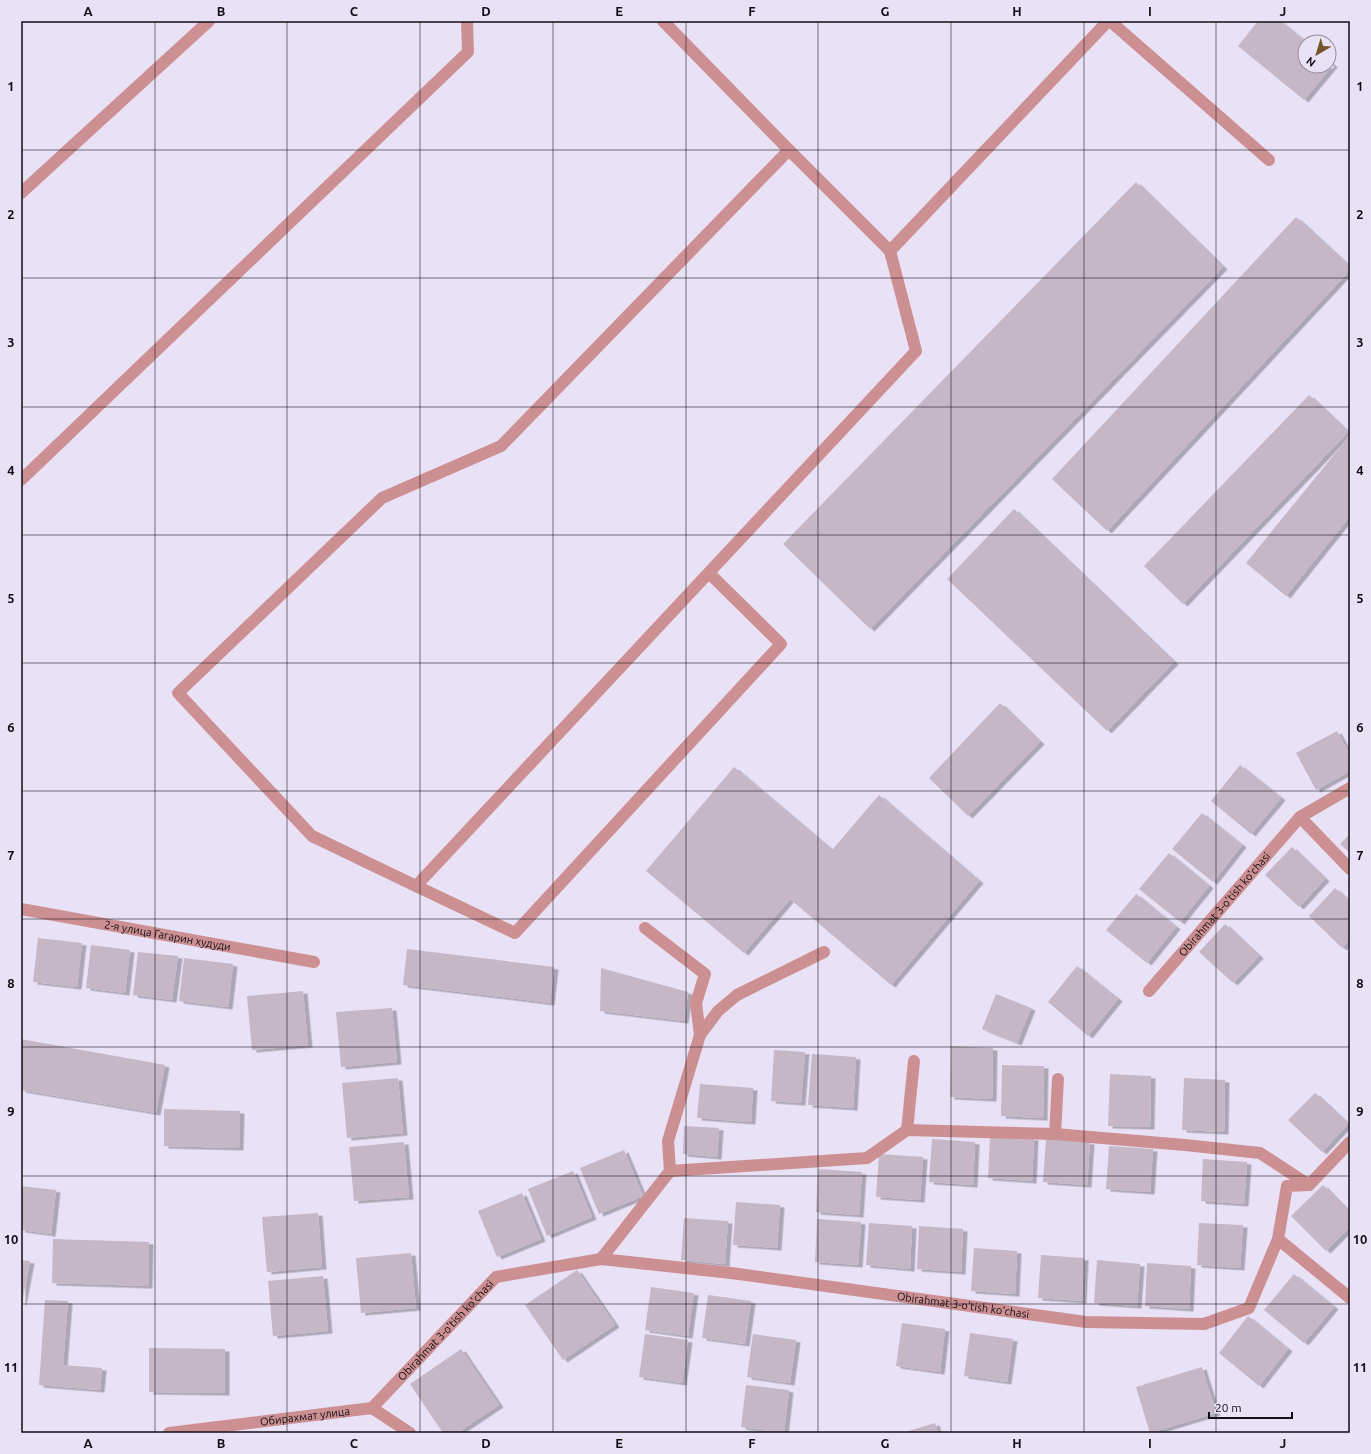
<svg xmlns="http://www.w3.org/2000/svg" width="1371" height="1454" viewBox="0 0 1371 1454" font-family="Ubuntu,sans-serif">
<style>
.building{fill:#c6b7c7;filter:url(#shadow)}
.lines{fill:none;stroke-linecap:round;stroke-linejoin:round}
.minor{stroke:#cd9092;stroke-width:12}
.grid{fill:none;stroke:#100d14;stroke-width:1;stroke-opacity:0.55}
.labels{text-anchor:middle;stroke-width:3;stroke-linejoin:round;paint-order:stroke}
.street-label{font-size:11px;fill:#100d14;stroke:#e9e1f6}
.neatline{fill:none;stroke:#100d14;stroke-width:1.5}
.grid-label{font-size:13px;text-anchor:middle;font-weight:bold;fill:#100d14}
</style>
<defs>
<filter id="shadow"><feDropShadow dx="4.5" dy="2.5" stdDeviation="0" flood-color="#0004"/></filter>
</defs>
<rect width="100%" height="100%" fill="#e9e1f6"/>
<path class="building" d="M1258,21H1280L1305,41V66H1329V61L1333,65L1304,100L1238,46Z
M1136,182L1223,267L870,629L783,544Z
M1296,217L1350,267V270L1107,531L1052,479Z
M1309,395L1348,432L1183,604L1144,566Z
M1350,435V516L1286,596L1246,563Z
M1014,509L1174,662L1107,731L947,579Z
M1000,703L1040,742L968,816L929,778Z
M1337,731L1350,755V771L1316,790L1296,753Z
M1240,765L1281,798L1251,834L1211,801Z
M734,767L832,850L879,795L979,881L891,985L790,899L744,953L646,871Z
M1202,813L1242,845L1213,882L1172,849Z
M1350,834V853L1340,844Z
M1292,847L1325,879L1299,907L1265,875Z
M1169,853L1209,886L1180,922L1139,889Z
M1335,888L1350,902V939L1342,948L1309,916Z
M1136,894L1176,927L1147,963L1106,930Z
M1225,924L1259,956L1233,983L1199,952Z
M38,938L82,943L77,987L33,982Z
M91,945L130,950L125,993L86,988Z
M407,949L554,967L550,1003L403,985Z
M138,952L178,956L172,1000L133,995Z
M184,958L233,964L228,1007L179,1001Z
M1077,966L1118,999L1088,1036L1048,1002Z
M601,968L688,992L684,1021L600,1011Z
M303,991L308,1045L252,1050L247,996Z
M996,994L1031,1008L1017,1043L982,1029Z
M392,1008L397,1062L341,1067L336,1012Z
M21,1039L165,1065L156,1113L21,1090Z
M951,1046L993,1048L992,1099L950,1097Z
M774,1050L805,1052L801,1103L771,1101Z
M812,1054L856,1057L853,1108L808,1105Z
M1002,1065L1044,1066L1043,1118L1001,1116Z
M1110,1074L1151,1076L1150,1127L1108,1126Z
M398,1078L403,1133L347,1138L342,1083Z
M1184,1078L1225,1080L1224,1132L1182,1130Z
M700,1084L753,1088L751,1122L697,1118Z
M1315,1093L1348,1124L1322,1152L1288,1120Z
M164,1109L240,1111L239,1148L164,1146Z
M684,1126L719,1128L717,1157L683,1154Z
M990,1136L1034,1138L1032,1181L988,1178Z
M932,1139L975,1142L973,1185L929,1182Z
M1046,1139L1090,1142L1087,1185L1043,1182Z
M404,1142L409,1197L354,1201L349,1147Z
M1109,1146L1153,1149L1150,1192L1106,1189Z
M624,1150L643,1196L599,1214L580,1168Z
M879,1154L923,1157L920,1200L876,1197Z
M1203,1159L1247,1162L1244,1204L1201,1201Z
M818,1169L862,1172L859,1215L816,1212Z
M573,1171L592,1217L547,1236L528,1189Z
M1323,1185L1350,1213V1227L1326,1251L1291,1216Z
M21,1186L56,1190L51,1234L21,1230Z
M522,1193L541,1239L497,1257L478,1211Z
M736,1202L780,1205L777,1248L733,1245Z
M318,1213L322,1267L267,1272L262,1217Z
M684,1218L728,1221L725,1264L681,1260Z
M817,1219L861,1222L858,1265L815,1262Z
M869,1223L912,1226L910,1269L866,1265Z
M1199,1223L1243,1225L1240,1268L1197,1265Z
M919,1226L963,1229L961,1272L917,1269Z
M53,1239L149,1242L148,1286L52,1283Z
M974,1248L1017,1251L1015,1294L971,1291Z
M411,1253L416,1308L361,1313L356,1258Z
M1041,1255L1084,1258L1082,1301L1038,1298Z
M21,1260L30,1261L22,1303H21Z
M1097,1260L1140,1264L1137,1306L1094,1303Z
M1147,1263L1191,1266L1189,1309L1145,1306Z
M577,1270L615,1325L563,1360L525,1305Z
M1294,1274L1334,1307L1304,1343L1264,1310Z
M323,1276L328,1331L273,1336L268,1281Z
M651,1287L694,1293L688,1336L645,1330Z
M708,1295L751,1301L745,1344L702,1338Z
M45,1300L68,1301L63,1365L102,1368L100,1390L39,1385Z
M1248,1316L1288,1349L1259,1386L1219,1353Z
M902,1323L945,1329L940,1372L896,1366Z
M970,1333L1013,1339L1007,1382L964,1376Z
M645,1334L688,1340L682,1383L639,1377Z
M753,1334L796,1340L790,1383L747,1377Z
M149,1348L225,1349V1393L149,1392Z
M461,1349L499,1405L457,1433H443L410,1384Z
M1202,1367L1216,1413L1150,1433L1136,1387Z
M746,1385L789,1390L784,1433L741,1427Z
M935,1423L938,1433H902Z"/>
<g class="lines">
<g class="minor">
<path d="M663,21L789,150L890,251L1108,21"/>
<path d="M1110,21L1269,160"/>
<path d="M789,150L501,446L382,498L178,693L312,836L416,886L916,351L890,251"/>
<path d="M21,193L209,21"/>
<path d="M21,480L468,52L467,21"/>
<path d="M1300,817L1350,869"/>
<path d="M416,886L515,933L781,644L709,573"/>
<path id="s1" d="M21,909L314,962"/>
<path d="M645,928L705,974L696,1003L700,1035"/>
<path id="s2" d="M1149,991L1300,817L1350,788"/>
<path d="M907,1130L914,1061"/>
<path d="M1055,1134L1058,1079"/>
<path d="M670,1171L867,1158L907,1130L1055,1134L1185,1145L1260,1153L1309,1185"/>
<path d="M1278,1239L1287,1186L1309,1185L1350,1142"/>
<path id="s3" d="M601,1259L731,1273L1086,1322L1204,1324L1249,1308L1278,1239L1350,1298"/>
<path id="s4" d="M372,1408L496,1277L601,1259L670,1171L668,1141L700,1035L718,1011L737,995L824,952"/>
<path id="s5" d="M169,1433L372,1408L410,1433"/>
</g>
</g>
<path class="grid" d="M155,21V1433M287,21V1433M420,21V1433M553,21V1433M686,21V1433M818,21V1433M951,21V1433M1084,21V1433M1216,21V1433M21,150H1350M21,278H1350M21,407H1350M21,535H1350M21,663H1350M21,791H1350M21,919H1350M21,1047H1350M21,1176H1350M21,1304H1350"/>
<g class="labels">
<g class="street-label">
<text dy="4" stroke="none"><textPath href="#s2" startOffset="115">Obirahmat 3-o'tish ko'chasi</textPath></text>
<text dy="4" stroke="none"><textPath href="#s1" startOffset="149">2-я улица Гагарин худуди</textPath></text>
<text dy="4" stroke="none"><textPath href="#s3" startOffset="365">Obirahmat 3-o'tish ko'chasi</textPath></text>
<text dy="4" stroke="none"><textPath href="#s4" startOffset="107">Obirahmat 3-o'tish ko'chasi</textPath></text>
<text dy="4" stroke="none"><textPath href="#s5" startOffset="137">Обирахмат улица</textPath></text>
</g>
</g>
<rect width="1371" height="1454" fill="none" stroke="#e9e1f6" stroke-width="44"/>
<g transform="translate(1317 54) rotate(218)"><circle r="19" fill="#e9e1f6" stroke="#928c9c"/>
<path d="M0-3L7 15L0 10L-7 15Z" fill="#75562b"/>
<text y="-6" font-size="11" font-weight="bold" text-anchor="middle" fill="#100d14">N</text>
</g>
<path d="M1209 1412v6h83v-6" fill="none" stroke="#100d14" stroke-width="2"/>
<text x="1215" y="1412" font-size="12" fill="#100d14" stroke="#e9e1f6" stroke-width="3" paint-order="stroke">20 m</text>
<rect x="22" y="22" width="1327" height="1410" class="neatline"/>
<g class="grid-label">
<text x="88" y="16">A</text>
<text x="221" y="16">B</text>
<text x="354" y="16">C</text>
<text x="486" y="16">D</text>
<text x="619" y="16">E</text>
<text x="752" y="16">F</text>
<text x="885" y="16">G</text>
<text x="1017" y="16">H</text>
<text x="1150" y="16">I</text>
<text x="1283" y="16">J</text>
<text x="11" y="91">1</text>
<text x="1360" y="91">1</text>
<text x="11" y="219">2</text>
<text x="1360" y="219">2</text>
<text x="11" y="347">3</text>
<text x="1360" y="347">3</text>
<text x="11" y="475">4</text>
<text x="1360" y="475">4</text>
<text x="11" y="603">5</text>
<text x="1360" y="603">5</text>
<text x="11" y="732">6</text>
<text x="1360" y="732">6</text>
<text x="11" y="860">7</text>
<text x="1360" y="860">7</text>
<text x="11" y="988">8</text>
<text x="1360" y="988">8</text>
<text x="11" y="1116">9</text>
<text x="1360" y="1116">9</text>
<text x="11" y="1244">10</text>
<text x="1360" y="1244">10</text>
<text x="11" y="1372">11</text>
<text x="1360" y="1372">11</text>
<text x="88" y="1448">A</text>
<text x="221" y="1448">B</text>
<text x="354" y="1448">C</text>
<text x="486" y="1448">D</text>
<text x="619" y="1448">E</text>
<text x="752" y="1448">F</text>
<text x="885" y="1448">G</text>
<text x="1017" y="1448">H</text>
<text x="1150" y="1448">I</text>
<text x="1283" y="1448">J</text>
</g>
</svg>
